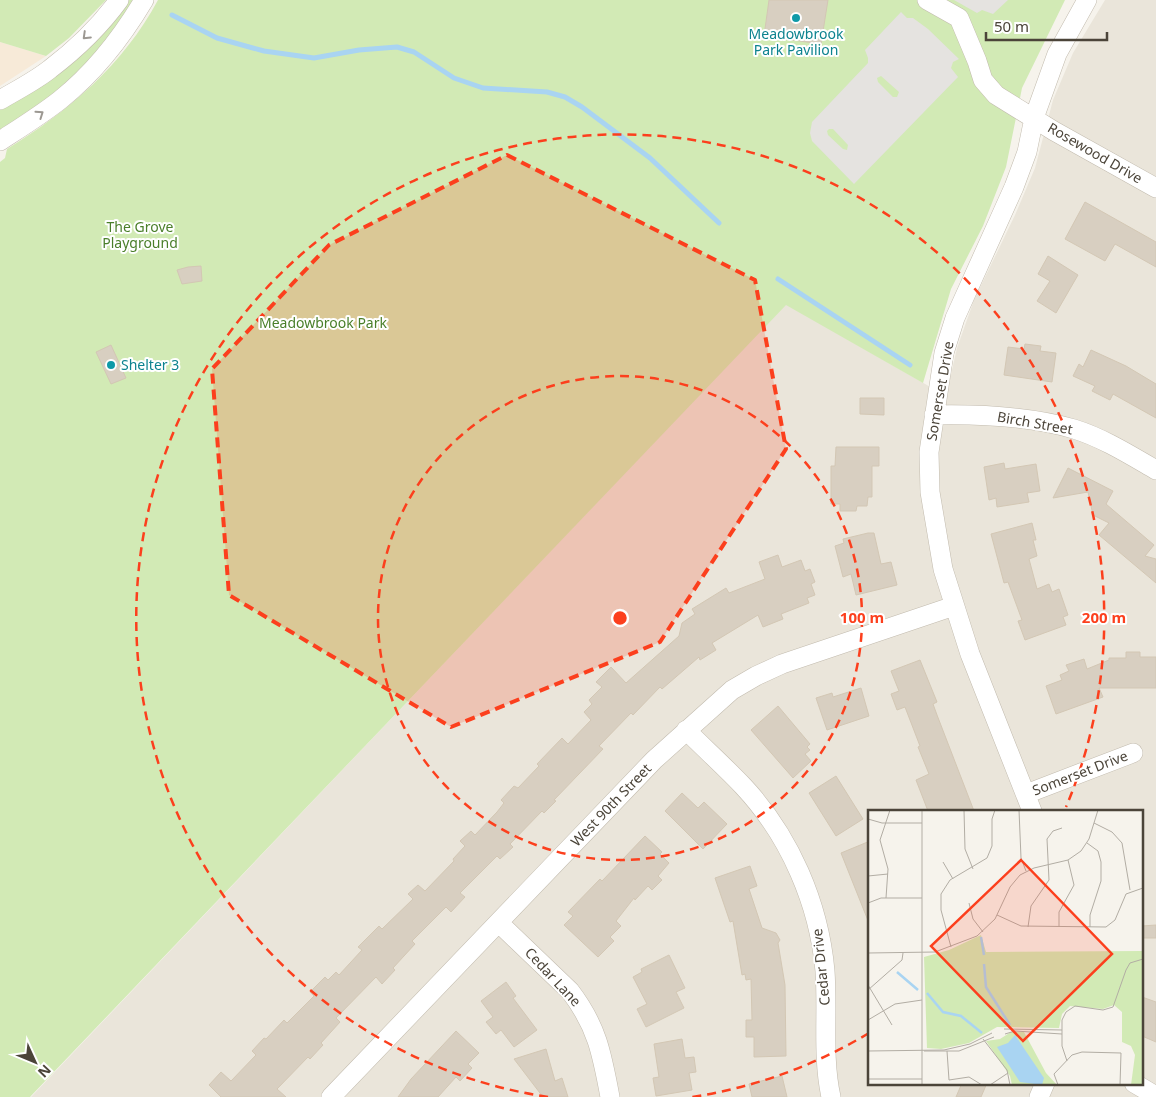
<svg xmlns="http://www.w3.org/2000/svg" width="1156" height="1097" viewBox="0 0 1156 1097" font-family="'Noto Sans',sans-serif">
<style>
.residential{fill:#eae5da;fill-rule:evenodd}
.commercial{fill:#f7ead8}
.green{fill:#d2eab5}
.parking{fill:#e5e3e0;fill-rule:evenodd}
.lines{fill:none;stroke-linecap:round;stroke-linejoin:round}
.stream{stroke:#a9d4f2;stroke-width:5}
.building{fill:#d8cfc1;stroke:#d3c7b4}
.minor-casing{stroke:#c2bbae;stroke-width:20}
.minor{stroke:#fff;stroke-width:19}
.oneway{stroke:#9c9892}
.marked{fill:#fc3f1d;fill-opacity:0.2;stroke:#fc3f1d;stroke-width:4;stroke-dasharray:10 6;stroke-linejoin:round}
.ring{fill:none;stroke:#fc3f1d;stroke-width:2.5;stroke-dasharray:9 6}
.culture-dot{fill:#0f9aa8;stroke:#fff;stroke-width:2}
.labels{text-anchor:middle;stroke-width:4;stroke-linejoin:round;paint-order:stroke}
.culture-label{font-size:14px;fill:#0d838f;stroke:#fff}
.street-label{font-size:14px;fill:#4b4439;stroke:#fff}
.park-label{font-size:14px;fill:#4a7f2a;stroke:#fff}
.inset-river{fill:none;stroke:#a9d4f2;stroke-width:2.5}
.inset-road{fill:none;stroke:#b2ada4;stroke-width:1}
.view{fill:#fc3f1d;fill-opacity:0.15;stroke:#fc3f1d;stroke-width:2.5}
.inset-edge{fill:none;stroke:#4b4439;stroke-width:2.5}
.centre{fill:#fc3f1d;stroke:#fff;stroke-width:2.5}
.ring-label{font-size:15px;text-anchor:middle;font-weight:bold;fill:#fc3f1d;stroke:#fff;stroke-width:4;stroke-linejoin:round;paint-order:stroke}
</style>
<rect width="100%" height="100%" fill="#f6f3ec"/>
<path class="residential" d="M1105,0H1156V1097H31L786,304L946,396L957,348L974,300L1015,215L1035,168L1053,100L1073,53ZM870,811H1142V1083H870Z"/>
<path class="commercial" d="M0,42L46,56L0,86Z"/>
<path class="green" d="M0,0H106L69,38L46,56L0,42Z
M127,0H138L131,11L69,84L0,133V106Z
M158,0H1065L1022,88L1006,167L983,226L951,289L923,383L786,305L30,1097H0V162L5,158L7,149C69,111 123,65 158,0Z"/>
<path class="parking" d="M954,0H1008L993,14L982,10L977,13Z
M901,12L907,18H913L928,29L959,59L953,62L951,68L958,77L854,184L812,141L810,133L812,122L868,63V58L865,50ZM881,76L899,92L897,97H893L878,82L877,78ZM829,129H833L848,145L847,150L843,149L828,135L827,131Z"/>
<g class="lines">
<path class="stream" d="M172,15L217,38L264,51L314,58L359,50L397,47L414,52L454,78L483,88L547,92L565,97L582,107L650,158L719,223
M778,279L910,365"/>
</g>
<path class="building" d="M769,0H828L821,44L764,36Z
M1085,202L1156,242V267L1115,244L1105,261L1065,239Z
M1048,256L1078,275L1056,313L1037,301L1050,281L1038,274Z
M201,266L202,281L182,284L177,270L188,267Z
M1025,344L1041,346L1040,351L1056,353L1052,382L1004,375L1008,347L1024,349Z
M111,345L126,378L111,384L96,352Z
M1091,350L1126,366L1156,384V418L1113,394L1110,400L1092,391L1095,386L1073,376L1079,364L1083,367Z
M860,398H884V415L860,414Z
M836,447H879V466H872V497H868L867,506H857L856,511H840V504H831V466H835Z
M1004,463L1005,469L1036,464L1040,491L1027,493L1029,502L997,507L996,498L989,500L984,467Z
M1068,468L1113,491L1106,504L1154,545L1145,556L1156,559V583L1099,535L1109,523L1093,515L1088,492L1053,498Z
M1032,523L1036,540H1033L1037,556L1029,559L1037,589L1049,584L1052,592L1059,589L1068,615L1063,617L1066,625L1025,640L1018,621L1022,620L1008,582L1004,583L991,534Z
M868,533H874L881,564L891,562L897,585L856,595L851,574L843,577L835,546L844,543L843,539Z
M778,555L782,567L801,560L805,571L810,569L815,582L811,584L815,595L807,598L809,603L781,614L783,619L763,627L758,615L712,643L716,650L700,660L699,657L662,689L660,687L633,715L631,713L599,746L603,749L554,800L556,801L544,813L542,811L510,844L513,847L500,859L497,856L460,893L465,897L451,912L446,907L412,941L415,944L393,968L395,970L382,984L376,977L336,1018L340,1022L321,1043L323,1045L310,1059L308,1057L277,1089L286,1097H221L209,1085L221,1072L231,1081L256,1055L252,1051L264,1038L266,1039L284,1020L287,1023L314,996L310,992L325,977L328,980L336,972L339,975L362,950L358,947L379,926L382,929L413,899L408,894L418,885L425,891L454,861L453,859L465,846L460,841L471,831L475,835L497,812L504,803L501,800L514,786L518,788L539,766L537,764L562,738L568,744L591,720L584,712L592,704L589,700L602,687L596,682L611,667L626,683L679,636L682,623L695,614L692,609L726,588L729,593L765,579L759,562Z
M1126,652H1140V657H1156V688H1099L1103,697L1056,714L1046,686L1062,680L1060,675L1069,671L1066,665L1084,659L1087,669L1109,660V658H1126Z
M920,660L937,702L933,704L937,715L974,811H928L916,780L929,774L918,747L920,746L905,707L897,710L891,694L899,691L891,671Z
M861,688L869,716L827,730L816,698L832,693L833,697Z
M778,706L810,744L807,747L810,750L805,754L811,761L793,778L751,730Z
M836,776L863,819L836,836L809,793Z
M682,793L698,808L704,802L727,824L703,849L665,811Z
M645,836L662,852L660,854L669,863L658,876L662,880L652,890L648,886L635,900L634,898L616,921L621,926L610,937L614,941L598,957L564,925L573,916L568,912L600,879L602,881Z
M870,841V923H869L841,853Z
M750,866L757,886L749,889L762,928L776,933L780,940L778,943L785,985L786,1056L754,1057V1037H746V1020H752L751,979L746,980L745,974L742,975L733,921L730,922L715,878Z
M1156,925V938H1142V926Z
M669,955L685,988L676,992L684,1008L646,1027L637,1009L647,1004L633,977L642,972L641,969Z
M506,982L516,996L513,998L537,1030L514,1047L501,1030L496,1034L486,1022L493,1017L481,1001Z
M1142,997L1156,1002V1042L1142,1036Z
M456,1031L479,1053L468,1064L472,1068L460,1081L456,1077L438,1097H398L411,1079Z
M682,1039L685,1058L694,1057L696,1072L689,1073L692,1090L656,1096L653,1078L659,1077L654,1044Z
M546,1049L555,1081L562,1078L568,1097H543L514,1059Z
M782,1076L787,1097H752L749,1084Z
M962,1083H987L981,1097H956Z"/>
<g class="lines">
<g class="minor-casing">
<path id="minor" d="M927,0L959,18L977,61L983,80L996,95L1054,131L1156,188
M0,100C17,90 35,81 50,69C75,50 100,26 119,0
M0,141C20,128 41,115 60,100C95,72 122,37 144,0
M934,415C981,414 1029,416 1074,429C1103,438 1130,455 1156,470
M686,730C705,749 725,767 743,786C790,836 819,904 825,971C828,1013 822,1056 831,1097
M1026,794L1133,753
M1032,811L970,654L943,569L930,492L929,452L944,353L955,318L1014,187L1027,152L1034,118L1057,54L1087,0
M499,923L570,991C597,1026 602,1054 610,1097
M1134,1083L1156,1096
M331,1097L654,760L732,690L756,676L782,664L954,606
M1039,1097L1045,1083"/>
</g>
<use href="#minor" class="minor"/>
</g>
<defs><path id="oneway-chevron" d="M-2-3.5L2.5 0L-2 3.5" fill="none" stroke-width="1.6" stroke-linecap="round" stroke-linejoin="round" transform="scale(1.25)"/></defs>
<g class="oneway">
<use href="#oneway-chevron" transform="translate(86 36) rotate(136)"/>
<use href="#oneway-chevron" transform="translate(40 114) rotate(-35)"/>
</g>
<path class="marked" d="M507,155L755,280L786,449L660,642L451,727L229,595L212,369L329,245Z"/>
<g class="ring">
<circle cx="620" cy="618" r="242"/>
<path d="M869 1033A484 484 0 0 1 692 1097M548 1097A484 484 0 1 1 1066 807"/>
</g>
<g class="culture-dot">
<circle cx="796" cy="18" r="5"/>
<circle cx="111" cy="365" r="5"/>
</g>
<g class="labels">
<g class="culture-label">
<text x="796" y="39">Meadowbrook<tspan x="796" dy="16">Park Pavilion</tspan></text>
<text x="121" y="370" text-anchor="start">Shelter 3</text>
</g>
<g class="street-label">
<text transform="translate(1095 153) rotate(30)" y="5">Rosewood Drive</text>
<text transform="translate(940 391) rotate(-80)" y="5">Somerset Drive</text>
<text transform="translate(1035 423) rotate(10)" y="5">Birch Street</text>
<text transform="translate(1080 773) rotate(-21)" y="5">Somerset Drive</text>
<text transform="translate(611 805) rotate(-46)" y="5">West 90th Street</text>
<text transform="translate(821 967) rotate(-96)" y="5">Cedar Drive</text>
<text transform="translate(553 977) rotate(47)" y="5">Cedar Lane</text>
</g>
<g class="park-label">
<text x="140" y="232">The Grove<tspan x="140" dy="16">Playground</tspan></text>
<text x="323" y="328">Meadowbrook Park</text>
</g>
</g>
<g transform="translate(868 810)">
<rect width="275" height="275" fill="#f6f3ec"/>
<path d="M113,125L118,142L275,141V275H263L267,245L263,236L254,232V202L246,195L235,199L202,196L194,204L191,218L129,217L101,233L73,239L59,238L56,147L81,140ZM143,222H156L178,263L189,275H144L142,266L118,231L132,229Z" fill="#d2eab5"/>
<path d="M147,225L176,268L174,275L152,272L129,237L140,233Z" fill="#a9d4f2"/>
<path class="inset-river" d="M113,127L116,145M116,154L118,177L142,215M29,162L50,180M59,183L75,202L93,206L114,223"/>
<path class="inset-road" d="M96,0L97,39L105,59M151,0L153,48L158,61M0,9L14,13H54M226,13L244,22L254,33L262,80M219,33L230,41L233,52V71L222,105V117M75,52L85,69M0,66L20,64M18,88L20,59L12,30L22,0M0,93L13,88H54M101,93L105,109L115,122M129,105L153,116L238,117L247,110L258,84L275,78M160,117L163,96L181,70L179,29L185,21L194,18M191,117V102L206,75L200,50M83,137L73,100V84L82,70L119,48L124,36V9L127,0M0,143L67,142L109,126L127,109L142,77L152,65L166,58L200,50L213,41L221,29L230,0M0,175L24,215M0,180L34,150L35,143M0,210L27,194L54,190M136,219L194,220M137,224L147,221L194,224M115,229L139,260L142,275M0,241L76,240L102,234L124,223M56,241H91L126,227M79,241L81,270L101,267L114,275M199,251L194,236V210L198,202L207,196L235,200L245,197L258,160L262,153L275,149M0,269H54M54,275V0M122,275L140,263M190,275L186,264L204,245L214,242L253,243L252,275"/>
<path class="view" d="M153,50L244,144L155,231L63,136Z"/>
<rect width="275" height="275" class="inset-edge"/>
</g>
<circle cx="620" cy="618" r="8" class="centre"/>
<g class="ring-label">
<text x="862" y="623">100 m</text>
<text x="1104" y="623">200 m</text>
</g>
<g transform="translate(35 1062) rotate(134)" stroke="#ffffff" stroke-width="4" paint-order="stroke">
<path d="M0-4L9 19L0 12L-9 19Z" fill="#4b4439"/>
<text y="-8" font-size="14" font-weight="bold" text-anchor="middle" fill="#4b4439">N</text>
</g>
<path d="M986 32v8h121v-8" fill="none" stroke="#4b4439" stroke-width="2.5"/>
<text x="994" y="32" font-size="15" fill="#4b4439" stroke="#ffffff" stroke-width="4" paint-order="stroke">50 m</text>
</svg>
